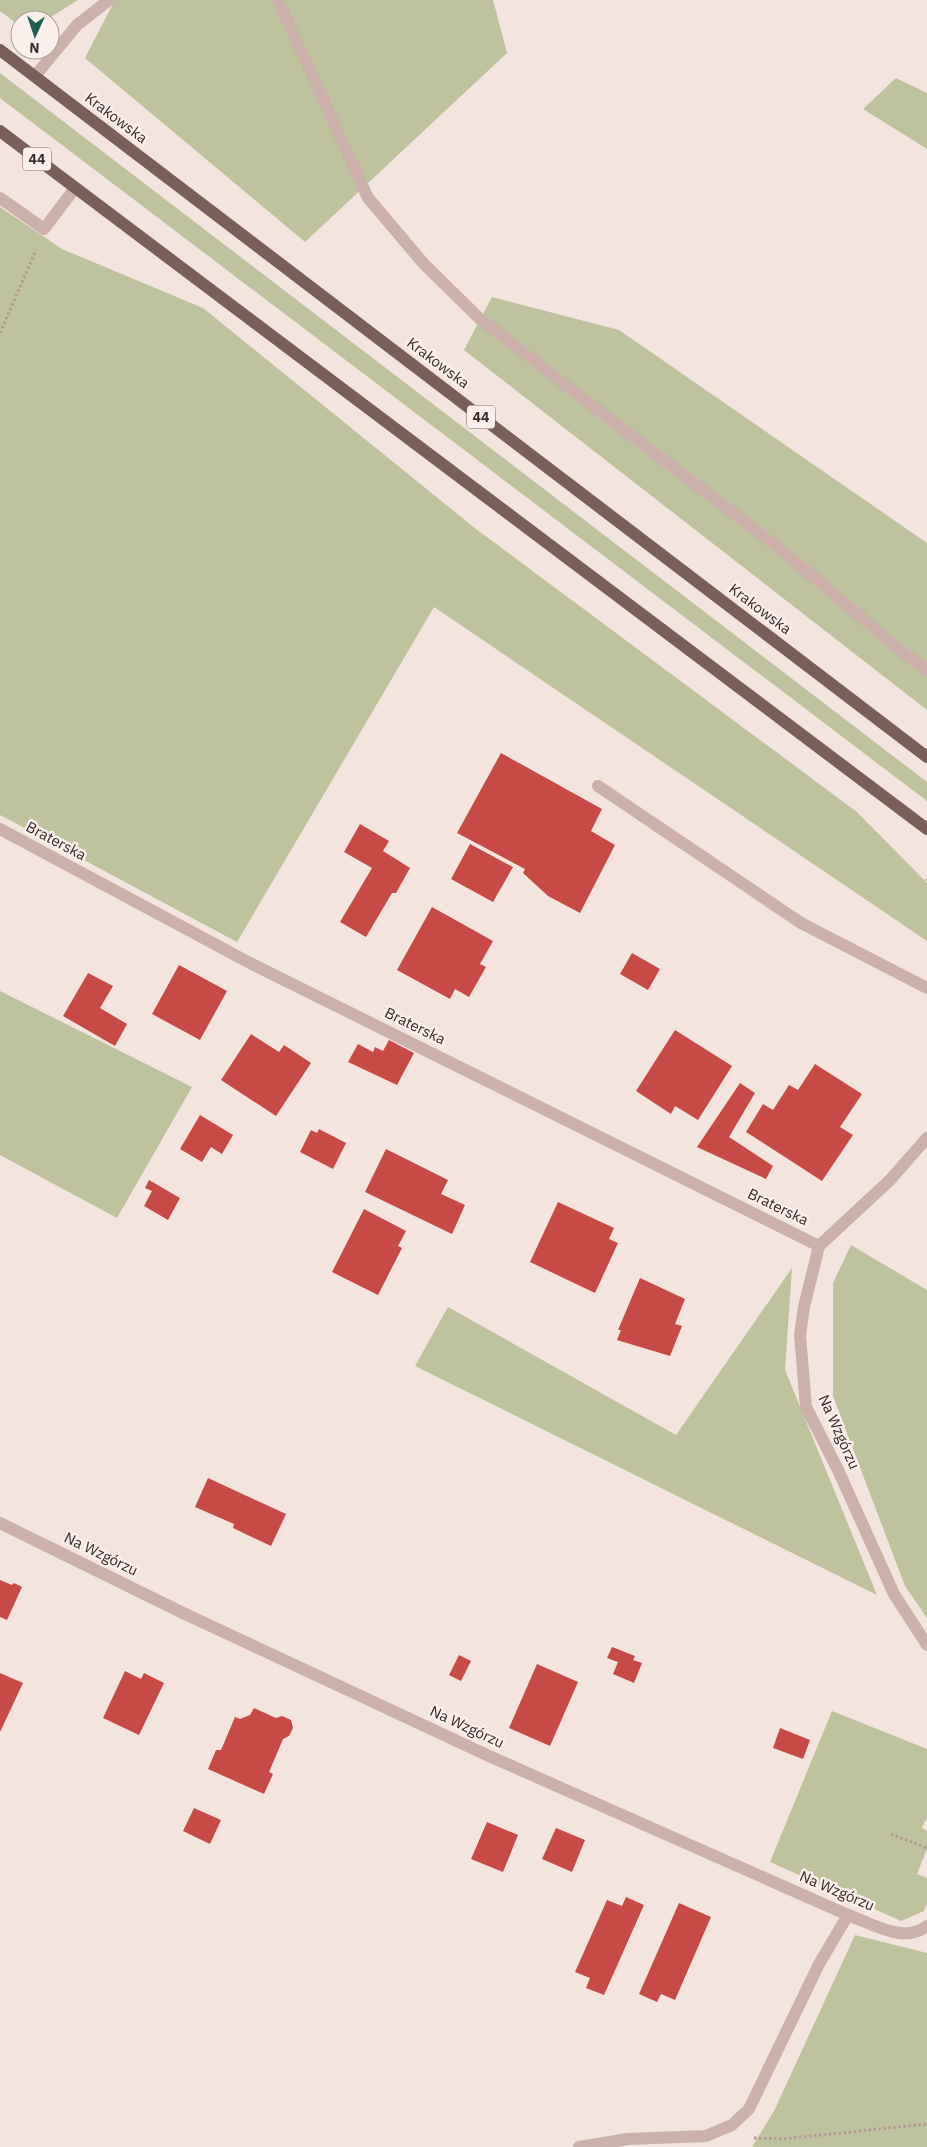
<svg xmlns="http://www.w3.org/2000/svg" width="927" height="2147" viewBox="0 0 927 2147" font-family="'IBM Plex Sans',sans-serif">
<style>
.green{fill:#bec29d}
.building{fill:#c74a47}
.lines{fill:none;stroke-linecap:round;stroke-linejoin:round}
.path{stroke:#b79b93;stroke-width:3;stroke-dasharray:2.5 2.5;stroke-linecap:butt}
.service{stroke:#cbb1a9;stroke-width:12}
.minor{stroke:#cbb1a9;stroke-width:12}
.primary{stroke:#7a5e5a;stroke-width:12}
.labels{text-anchor:middle;stroke-width:5;stroke-linejoin:round;paint-order:stroke}
.shield{fill:#faefea;stroke:#726563;stroke-width:1}
.shield-label{font-size:14px;font-weight:bold;fill:#382a29}
.street-label{font-size:15px;fill:#382a29;stroke:#faefea}
</style>
<rect width="100%" height="100%" fill="#f3e4dd"/>
<path class="green" d="M0,0H78L46,20H20V26L0,11Z
M115,0H493L507,53L305,242L85,58Z
M0,73L927,782V801L0,98Z
M896,78L927,93V149L863,109Z
M0,207L62,249L203,308L476,529L857,812L927,883V941L434,607L237,942L0,815Z
M492,297L619,330L927,543V710L464,350Z
M0,991L192,1087L117,1218L0,1155Z
M851,1245L927,1290V1618L905,1586L833,1396V1283Z
M792,1268L785,1370L877,1595L415,1366L448,1307L676,1435Z
M832,1711L927,1749V1817L922,1828L927,1831V1849L917,1874L927,1878V1903L924,1911L901,1921L770,1862Z
M855,1935L927,1953V2147H752L774,2111Z"/>
<path class="building" d="M501,753L602,809L591,831L615,845L580,913L548,896L523,873L525,869L457,833Z
M360,824L389,841L383,851L410,868L396,893H392L366,937L340,922L372,868L344,852Z
M470,844L513,867L493,902L451,879Z
M432,907L493,941L480,964L486,967L469,997L455,989L450,999L397,970Z
M632,953L660,969L648,990L620,974Z
M179,965L227,991L200,1040L152,1014Z
M88,973L113,986L100,1008L127,1024L115,1046L63,1016Z
M675,1030L732,1066L698,1120L675,1106L671,1114L636,1091Z
M251,1034L279,1052L284,1045L311,1063L276,1116L221,1080Z
M389,1040L414,1053L397,1085L348,1062L358,1044L373,1052L375,1047L383,1051Z
M815,1064L862,1094L840,1127L853,1135L822,1181L746,1132L763,1104L773,1110L789,1085L798,1090Z
M740,1083L755,1093L729,1137L773,1166L766,1179L697,1147Z
M200,1115L233,1135L222,1154L211,1147L202,1162L180,1149Z
M319,1129L346,1143L333,1169L300,1152L311,1130L317,1133Z
M386,1149L448,1180L441,1194L465,1205L452,1234L365,1192Z
M149,1180L180,1198L168,1220L144,1206L152,1191L145,1188Z
M558,1202L614,1228L609,1239L618,1243L595,1293L530,1262Z
M364,1209L406,1231L398,1246L402,1248L378,1295L332,1272Z
M640,1278L685,1299L675,1324L682,1326L670,1356L617,1340L621,1330H618Z
M208,1478L286,1514L271,1546L233,1528L234,1524L195,1507Z
M0,1580L12,1585L14,1583L22,1587L7,1620L0,1617Z
M612,1647L635,1656L633,1660L642,1663L634,1683L613,1674L618,1662L607,1658Z
M459,1655L471,1661L461,1681L449,1675Z
M537,1664L578,1682L550,1746L509,1728Z
M125,1671L141,1679L144,1673L164,1683L139,1735L103,1718Z
M0,1673L23,1683L0,1732Z
M254,1708L276,1718L282,1716L291,1720L293,1728L289,1736L283,1739L269,1772L273,1774L264,1794L208,1769L216,1750H221L235,1717L240,1719L250,1715Z
M780,1728L810,1740L803,1759L773,1748Z
M194,1808L221,1820L210,1844L183,1831Z
M487,1822L518,1835L503,1872L471,1859Z
M556,1828L585,1840L572,1872L542,1859Z
M626,1897L644,1905L604,1995L586,1988L590,1978L575,1972L607,1900L622,1906Z
M679,1903L711,1917L675,2000L661,1994L657,2002L639,1994Z"/>
<g class="lines">
<path class="path" d="M0,333L36,250
M926,879L927,880
M891,1834L927,1848
M754,2138L783,2139L927,2124"/>
<path class="service" d="M278,0L368,198L424,264L481,320L785,553L907,656L927,670
M0,198L44,229L75,188
M598,786L801,923L927,988"/>
<path class="minor" d="M35,76L77,25L109,0
M0,829L248,962L819,1246
M927,1138L890,1180L819,1246L804,1307L800,1335L806,1407L838,1470L894,1594L927,1645
M0,1523L181,1612L489,1756L848,1915C873,1924 903,1944 927,1926
M579,2147L628,2139L706,2136L732,2125L749,2109L819,1964L848,1915"/>
<path class="primary" d="M0,50L927,757
M0,131L927,829"/>
</g>
<g class="labels">
<g class="shield">
<rect x="23" y="147.5" width="28" height="23" rx="4"/>
<rect x="467" y="405.5" width="28" height="23" rx="4"/>
</g>
<g class="shield-label">
<text x="37" y="164">44</text>
<text x="481" y="422">44</text>
</g>
<g class="street-label">
<text transform="translate(116 118) rotate(37)" y="5">Krakowska</text>
<text transform="translate(438 363) rotate(37)" y="5">Krakowska</text>
<text transform="translate(760 609) rotate(37)" y="5">Krakowska</text>
<text transform="translate(56 841) rotate(28)" y="5">Braterska</text>
<text transform="translate(415 1026) rotate(26)" y="5">Braterska</text>
<text transform="translate(778 1207) rotate(26)" y="5">Braterska</text>
<text transform="translate(839 1432) rotate(66)" y="5">Na Wzgórzu</text>
<text transform="translate(101 1554) rotate(26)" y="5">Na Wzgórzu</text>
<text transform="translate(467 1727) rotate(25)" y="5">Na Wzgórzu</text>
<text transform="translate(837 1891) rotate(23)" y="5">Na Wzgórzu</text>
</g>
</g>
<g transform="translate(35 35) rotate(183)"><circle r="24" fill="#faefea" stroke="#aca09d"/>
<path d="M0-4L9 19L0 12L-9 19Z" fill="#1e5b51"/>
<text y="-8" font-size="14" font-weight="bold" text-anchor="middle" fill="#382a29">N</text>
</g>
</svg>
